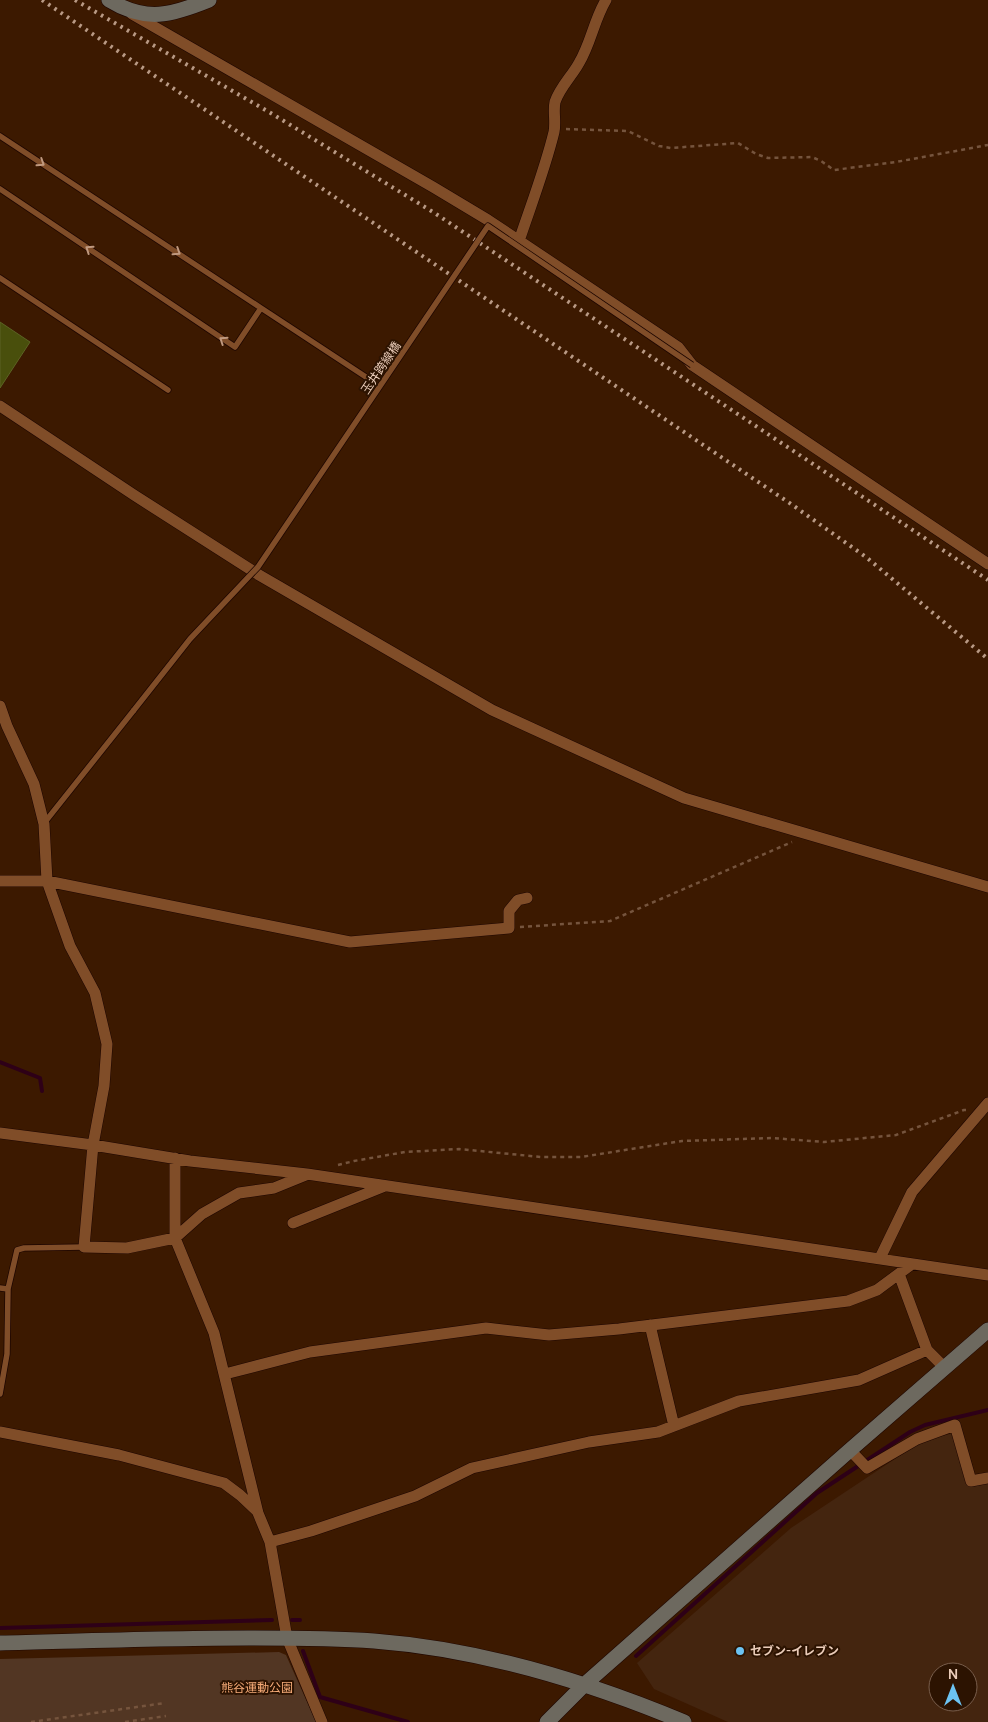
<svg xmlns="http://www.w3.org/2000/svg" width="988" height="1722" viewBox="0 0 988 1722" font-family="Manrope,'Noto Sans JP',sans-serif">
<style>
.built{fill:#44250f;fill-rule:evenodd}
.green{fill:#523623}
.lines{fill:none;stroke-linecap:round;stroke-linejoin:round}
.stream{stroke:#2e0017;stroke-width:4}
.building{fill:#494f0c;stroke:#5c6324}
.lane-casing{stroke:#1d0600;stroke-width:7}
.street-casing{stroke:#1d0600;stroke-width:12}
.secondary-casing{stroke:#1d0600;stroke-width:16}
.path{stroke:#75543d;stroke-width:2.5;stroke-dasharray:4 4;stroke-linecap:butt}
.lane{stroke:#804d28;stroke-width:5.5}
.street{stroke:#804d28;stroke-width:11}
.secondary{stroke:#6d695f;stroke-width:15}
.rail{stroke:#b99a85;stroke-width:4;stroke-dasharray:2.5 5;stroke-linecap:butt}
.lane-bridge-casing{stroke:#1d0600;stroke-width:7;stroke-linecap:butt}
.lane-bridge{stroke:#804d28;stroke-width:5.5}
.oneway{stroke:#c0997f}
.poi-dot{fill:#6cc3f2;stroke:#2c1301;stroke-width:2}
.labels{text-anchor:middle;stroke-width:4;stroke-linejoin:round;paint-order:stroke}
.street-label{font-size:12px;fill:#eaccb9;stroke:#2c1301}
.poi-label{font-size:12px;font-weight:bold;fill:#eaccb9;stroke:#2c1301;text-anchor:start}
.park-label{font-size:12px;fill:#f7ac78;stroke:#2c1301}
</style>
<rect width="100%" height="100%" fill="#3c1900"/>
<path class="built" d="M954,1433L968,1484L988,1480V1722H728L654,1689L637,1663L791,1528L922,1441ZM938,1672H968V1702H938Z"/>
<path class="green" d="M279,1652L286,1655L316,1722H0V1659Z"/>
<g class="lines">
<path class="stream" d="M0,1062L40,1078L42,1091
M292,1620H300
M0,1628L272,1620
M303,1651L320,1697L408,1722
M636,1656L817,1493L910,1432L925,1425L988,1410"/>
</g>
<path class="building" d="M0,322L30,342L0,388Z"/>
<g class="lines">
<g class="lane-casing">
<path id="lane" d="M0,136L261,308L235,347L0,189
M0,278L168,390
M261,308L372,381
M45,822L134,710
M0,1288L8,1289L17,1250L24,1248L84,1247
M0,1394L7,1354L8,1289"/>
</g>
<g class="street-casing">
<path id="street" d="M132,14L433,187L488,220L678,347L692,365L988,564
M519,241C531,205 545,169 554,132C556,122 553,111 555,102C560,87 572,76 579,63C591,43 594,20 606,0
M0,406L134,495L259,575L492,710L684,798L988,887
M0,706L7,726L34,784L44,824L47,881L70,946L95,993L107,1044L104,1086L93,1145L84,1247L127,1248L175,1238L202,1214L239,1193L274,1188L306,1175
M0,881H47L350,942L509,928V911L518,900L527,898
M0,1133L93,1145L190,1161L307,1174L988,1275
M175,1158V1238L214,1333L258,1513L270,1542L287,1638L322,1722
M293,1223L385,1186
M880,1258L912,1192L988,1103
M899,1274L927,1350
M650,1325L674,1426
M225,1374L310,1352L486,1328L549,1335L619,1329L848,1301L877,1290L912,1264
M0,1432L119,1455L224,1483L240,1495L257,1511
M850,1450L867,1468L917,1439L955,1425L971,1481L988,1478
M270,1542L311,1531L415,1496L472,1468L589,1442L658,1432L739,1401L859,1380L927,1350L945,1368"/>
</g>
<g class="secondary-casing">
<path id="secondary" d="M109,0C146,23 172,15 209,0
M0,1643C83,1641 166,1638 249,1638C291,1638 333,1638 374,1641C478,1649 588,1682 684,1722
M547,1722L585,1684L850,1450L988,1330"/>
</g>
<path class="path" d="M566,129L628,131L659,146L671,148L738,143L756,154L768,158L812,157L821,161L834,170L896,162L988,145
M520,927L610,921L792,842
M338,1165L354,1161L405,1152L459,1149L541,1157H581L682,1141L772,1138L824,1142L896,1135L964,1110H966
M31,1722L165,1703
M125,1722L166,1716"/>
<use href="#lane" class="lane"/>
<use href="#street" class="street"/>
<use href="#secondary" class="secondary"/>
<path class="rail" d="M42,0L791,504L866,557L988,659
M75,0L274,115L433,212L988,580"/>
<g class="lane-bridge-casing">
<path id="lane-bridge" d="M134,710L190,639L258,567L488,226L692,365"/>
</g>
<use href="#lane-bridge" class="lane-bridge"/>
</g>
<defs><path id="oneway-chevron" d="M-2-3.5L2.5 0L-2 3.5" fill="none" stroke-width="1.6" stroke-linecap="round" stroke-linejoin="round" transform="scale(1.25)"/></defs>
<g class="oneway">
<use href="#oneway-chevron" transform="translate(41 163) rotate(33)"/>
<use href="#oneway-chevron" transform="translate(89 249) rotate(-146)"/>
<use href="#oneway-chevron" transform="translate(177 252) rotate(33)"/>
<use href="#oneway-chevron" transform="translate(223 340) rotate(-146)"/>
</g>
<circle class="poi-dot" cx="740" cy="1651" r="5"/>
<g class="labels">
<g class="street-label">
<text transform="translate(381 368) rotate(-56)" y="4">玉井跨線橋</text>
</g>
<g class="poi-label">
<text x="750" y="1655">セブン-イレブン</text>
</g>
<g class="park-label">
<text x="257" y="1692">熊谷運動公園</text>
</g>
</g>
<g transform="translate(953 1687)"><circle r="24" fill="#2c1301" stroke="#785d4b"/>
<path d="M0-4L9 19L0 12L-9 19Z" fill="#6cc3f2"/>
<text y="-8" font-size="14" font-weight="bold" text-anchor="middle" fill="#eaccb9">N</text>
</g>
</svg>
